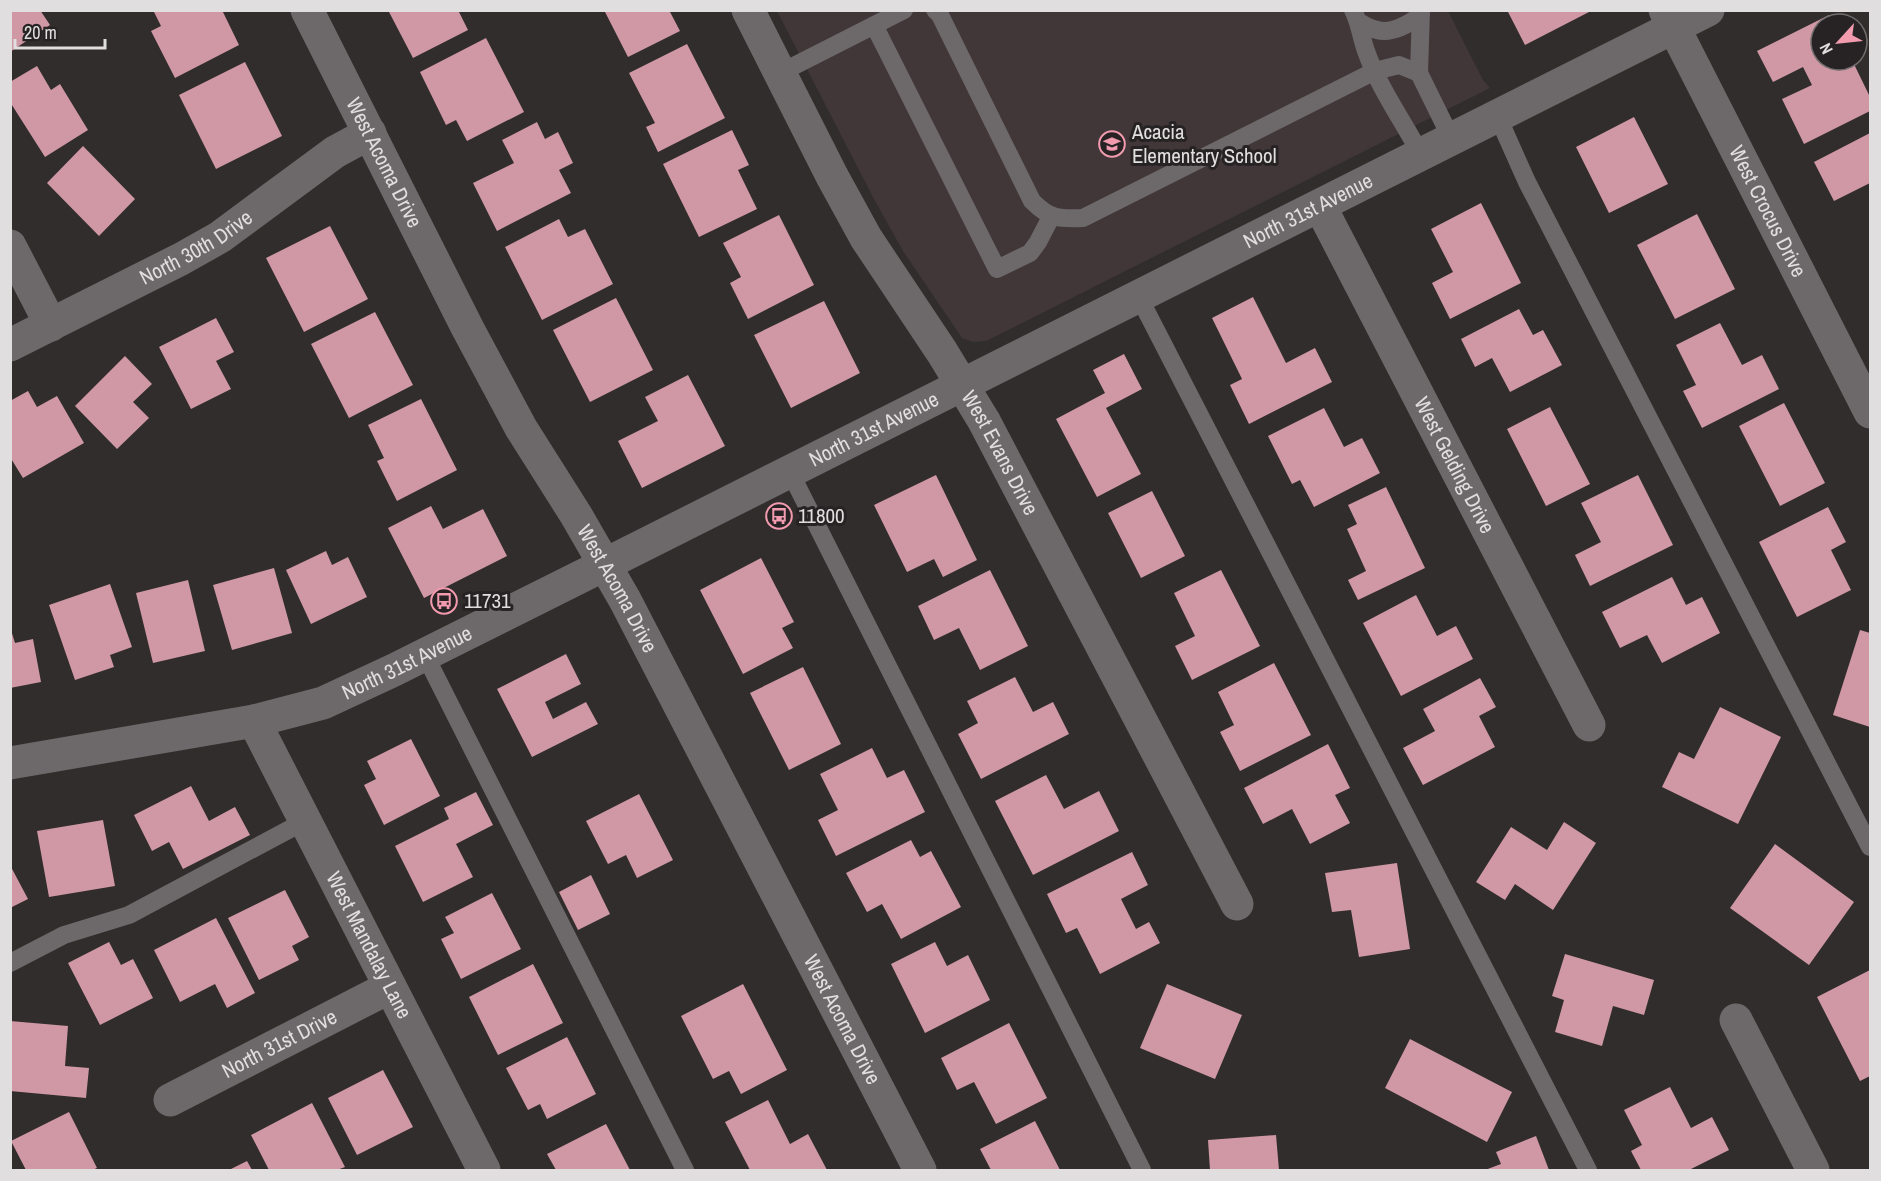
<svg xmlns="http://www.w3.org/2000/svg" width="1881" height="1181" viewBox="0 0 1881 1181" font-family="'Archivo Narrow',sans-serif">
<style>
.built{fill:#413739}
.building{fill:#cf98a4}
.lines{fill:none;stroke-linecap:round;stroke-linejoin:round}
.service{stroke:#6d6869;stroke-width:18}
.minor{stroke:#6d6869;stroke-width:33}
.tertiary{stroke:#6d6869;stroke-width:33}
.labels{text-anchor:middle;stroke-width:6;stroke-linejoin:round;paint-order:stroke}
.poi-label{font-size:21px;fill:#e0dede;stroke:#272324;text-anchor:start}
.street-label{font-size:21px;fill:#e0dede;stroke:#272324}
</style>
<rect width="100%" height="100%" fill="#312d2d"/>
<path class="built" d="M777,11H1448L1483,80L1490,88L986,341L973,342L962,338L903,251L874,199Z"/>
<path class="building" d="M10,10H40L50,25L10,52Z
M153,10H222L239,45L175,78L151,31L161,26Z
M388,10H458L468,30L413,58Z
M604,10H669L680,31L628,57Z
M1507,10H1588L1589,12L1525,45Z
M1829,15L1834,24H1821V60H1852L1870,97V111L1804,144L1782,99L1812,85L1803,67L1773,82L1757,51Z
M486,38L524,112L467,141L456,120L446,125L420,72Z
M687,44L725,118L658,152L646,127L655,123L629,73Z
M245,62L282,136L216,169L179,95Z
M37,66L51,90L60,84L88,130L45,157L10,102V82Z
M1634,117L1668,184L1609,213L1576,147Z
M537,122L545,139L558,132L573,163L559,170L571,193L497,231L473,183L514,163L502,140Z
M732,130L749,165L738,170L757,209L699,237L663,164Z
M1870,133V183L1834,201L1814,162Z
M83,146L135,199L99,236L47,183Z
M1481,203L1521,283L1450,319L1432,283L1453,272L1431,229Z
M1697,214L1735,289L1675,319L1637,245Z
M779,215L814,285L748,319L730,283L741,277L723,243Z
M559,219L568,237L585,229L613,284L542,320L505,247Z
M330,226L368,299L304,332L266,258Z
M1253,297L1286,363L1315,348L1332,382L1249,424L1230,385L1242,379L1212,318Z
M616,298L653,370L590,402L553,330Z
M824,301L860,373L791,408L754,335Z
M1519,309L1533,335L1543,330L1562,365L1510,392L1492,358L1475,367L1461,339Z
M375,312L413,385L349,418L311,344Z
M216,318L234,352L216,361L231,389L191,409L159,347Z
M1720,323L1742,365L1762,355L1779,389L1702,428L1683,391L1696,385L1676,345Z
M1124,354L1142,389L1106,408L1141,474L1097,497L1056,419L1105,393L1093,370Z
M125,356L152,384L133,402L149,418L117,449L75,406Z
M688,375L725,446L642,488L618,441L658,421L645,397Z
M28,391L37,407L57,396L84,443L23,478L10,457V401Z
M421,399L457,470L397,501L377,461L384,458L368,425Z
M1784,403L1825,483L1780,506L1739,426Z
M1550,407L1590,484L1546,506L1507,429Z
M1324,408L1344,447L1362,438L1380,473L1314,507L1300,480L1292,484L1268,436Z
M936,475L977,560L943,577L934,559L907,572L874,505Z
M1638,475L1673,545L1590,586L1575,555L1601,542L1581,503Z
M1386,487L1425,568L1358,600L1348,580L1366,571L1347,529L1357,524L1348,505Z
M1152,491L1185,556L1141,578L1108,513Z
M431,506L443,529L483,509L507,556L424,598L388,528Z
M1828,507L1846,542L1831,550L1851,590L1797,617L1759,542Z
M326,551L332,565L348,557L367,597L311,624L286,570Z
M761,558L794,622L782,628L793,648L743,674L700,590Z
M274,568L292,633L232,650L213,585Z
M990,570L1028,646L980,670L959,628L934,640L918,606Z
M1221,570L1260,646L1192,680L1175,646L1195,636L1174,593Z
M1672,577L1686,605L1702,597L1720,633L1662,663L1647,635L1620,648L1602,612Z
M188,580L205,651L153,663L136,593Z
M110,584L132,647L110,655L114,667L75,680L49,605Z
M1416,595L1437,636L1456,626L1473,659L1401,696L1363,623Z
M10,627L15,643L33,639L41,682L10,688Z
M1860,630L1870,633V727L1833,715Z
M566,654L581,684L545,702L553,719L586,702L598,724L532,757L497,689Z
M1274,663L1311,735L1240,771L1220,732L1234,725L1218,692Z
M803,667L841,744L789,770L750,693Z
M1015,677L1033,712L1053,702L1069,734L981,779L958,734L978,723L967,701Z
M1480,678L1496,707L1479,716L1495,747L1423,785L1403,748L1435,731L1423,709Z
M1720,707L1781,737L1738,824L1662,787L1679,752L1694,759Z
M411,739L440,796L384,825L364,785L376,779L367,761Z
M1328,744L1350,788L1335,795L1350,823L1310,844L1292,809L1263,824L1244,788Z
M872,748L887,778L904,770L925,812L836,856L818,820L838,810L820,774Z
M1046,775L1064,809L1099,791L1119,831L1033,875L995,801Z
M191,786L209,821L235,807L250,835L183,869L169,842L152,851L134,815Z
M476,792L493,825L456,844L473,877L423,902L395,846L449,819L444,808Z
M639,794L673,860L637,878L626,855L608,864L586,821Z
M103,820L115,886L49,897L37,831Z
M1564,822L1596,843L1553,910L1515,884L1505,900L1476,882L1511,827L1547,850Z
M911,840L920,857L931,851L961,907L901,939L882,904L867,912L846,873Z
M1775,844L1854,902L1809,965L1730,908Z
M1132,852L1148,885L1121,899L1136,929L1149,922L1160,943L1100,974L1077,928L1066,933L1047,894Z
M1397,863L1410,949L1359,957L1351,910L1332,912L1325,873Z
M10,865L28,899L10,908Z
M591,875L610,914L578,930L559,892Z
M285,890L309,937L292,946L299,960L259,980L228,918Z
M492,893L521,949L461,979L441,939L454,933L445,917Z
M216,918L255,993L227,1008L215,984L180,1002L154,950Z
M109,942L121,965L133,959L153,998L100,1025L68,963Z
M935,942L947,966L968,955L990,1000L925,1033L891,964Z
M1565,954L1654,980L1644,1015L1613,1006L1602,1046L1555,1032L1564,1000L1552,996Z
M533,964L563,1023L498,1055L469,997Z
M1870,970V1076L1860,1081L1817,997Z
M743,984L787,1070L741,1094L729,1071L713,1079L681,1016Z
M1167,984L1242,1015L1215,1079L1140,1048Z
M10,1021L68,1026L65,1066L89,1068L86,1098L10,1091Z
M1009,1023L1047,1098L996,1124L974,1082L957,1090L941,1058Z
M567,1037L596,1094L547,1119L540,1104L528,1110L506,1068Z
M1410,1039L1512,1092L1487,1142L1385,1088Z
M383,1070L413,1127L357,1155L328,1098Z
M1670,1087L1691,1128L1712,1117L1729,1150L1689,1170H1641L1631,1151L1642,1145L1624,1110Z
M768,1100L790,1144L808,1134L827,1170H750L725,1122Z
M312,1103L345,1167L337,1170H269L251,1135Z
M69,1112L97,1168L92,1170H26L11,1141Z
M1035,1121L1060,1170H991L980,1149Z
M606,1124L630,1170H556L547,1154Z
M1276,1135L1279,1170H1210L1208,1140Z
M1536,1136L1549,1170H1485L1501,1164L1496,1152Z
M247,1161L252,1170H229Z"/>
<g class="lines">
<path class="service" d="M935,10L940,15L1032,201C1050,219 1058,219 1083,218L1375,71L1399,65L1419,73
M1353,10C1360,24 1361,37 1366,51C1379,88 1403,121 1421,155
M1421,10L1419,73L1452,140
M1359,22C1364,25 1371,29 1377,30C1392,34 1409,24 1421,15
M874,25L997,269L1030,253L1038,242L1051,217
M780,73L904,10
M1498,117L1527,182L1870,847
M1139,297L1588,1170
M790,472L1142,1170
M425,655L685,1170
M10,963L64,935L129,915L305,821"/>
<g class="minor">
<path id="s1" d="M748,10L832,176L866,238L942,352L984,421L1237,904"/>
<path id="s2" d="M1665,10L1870,412"/>
<path id="s3" d="M1320,206L1589,725"/>
<path d="M10,246L51,325"/>
<path id="s4" d="M10,345L181,259L220,237L335,152L370,133"/>
<path id="s5" d="M254,721L484,1170"/>
<path d="M1736,1020L1813,1170"/>
<path id="s6" d="M170,1100L390,987"/>
</g>
<g class="tertiary">
<path id="s7" d="M307,10L468,329L521,428L576,515L625,600L920,1170"/>
<path id="s8" d="M10,763L254,721L323,703L394,670L604,565L1708,10"/>
</g>
</g>
<defs>
<g id="school-ring" transform="scale(1.35)"><circle r="9.5" fill="#272324" stroke="#f29aae" stroke-width="1.5"/><path d="M0-5L7-2L0 1L-7-2ZM-4 1L0 2.5L4 1V4Q0 6-4 4Z" fill="#f29aae"/></g>
<g id="bus-ring" transform="scale(1.35)"><circle r="9.5" fill="#272324" stroke="#f29aae" stroke-width="1.5"/><path d="M-5-6H5V4H4V6H2V4H-2V6H-4V4H-5ZM-3.5-4V0h7V-4ZM-3.5 1.2v1.5H-2V1.2ZM2 1.2v1.5H3.5V1.2Z" fill="#f29aae"/></g>
</defs>
<g fill-rule="evenodd">
<use href="#school-ring" x="1112" y="144"/>
<use href="#bus-ring" x="779" y="516"/>
<use href="#bus-ring" x="444" y="601"/>
</g>
<g class="labels">
<g class="poi-label">
<text x="1132" y="139">Acacia<tspan x="1132" dy="24">Elementary School</tspan></text>
<text x="798" y="523">11800</text>
<text x="464" y="608">11731</text>
</g>
<g class="street-label">
<text dy="7" stroke="none"><textPath href="#s7" startOffset="171">West Acoma Drive</textPath></text>
<text dy="7" stroke="none"><textPath href="#s8" startOffset="1420">North 31st Avenue</textPath></text>
<text dy="7" stroke="none"><textPath href="#s2" startOffset="226">West Crocus Drive</textPath></text>
<text dy="7" stroke="none"><textPath href="#s4" startOffset="210">North 30th Drive</textPath></text>
<text dy="7" stroke="none"><textPath href="#s8" startOffset="934">North 31st Avenue</textPath></text>
<text dy="7" stroke="none"><textPath href="#s1" startOffset="510">West Evans Drive</textPath></text>
<text dy="7" stroke="none"><textPath href="#s3" startOffset="292">West Gelding Drive</textPath></text>
<text dy="7" stroke="none"><textPath href="#s7" startOffset="657">West Acoma Drive</textPath></text>
<text dy="7" stroke="none"><textPath href="#s8" startOffset="412">North 31st Avenue</textPath></text>
<text dy="7" stroke="none"><textPath href="#s5" startOffset="252">West Mandalay Lane</textPath></text>
<text dy="7" stroke="none"><textPath href="#s7" startOffset="1143">West Acoma Drive</textPath></text>
<text dy="7" stroke="none"><textPath href="#s6" startOffset="123">North 31st Drive</textPath></text>
</g>
</g>
<rect width="1881" height="1181" fill="none" stroke="#e0dede" stroke-width="24"/>
<g transform="translate(1839 42) rotate(243)"><circle r="28" fill="#272324" stroke="#716e6e" stroke-width="1.5"/>
<path d="M0-4.5L10 22L0 15L-10 22Z" fill="#f29aae"/>
<text y="-9" font-size="16" font-weight="bold" text-anchor="middle" fill="#e0dede">N</text>
</g>
<path d="M15 39v9h90v-9" fill="none" stroke="#e0dede" stroke-width="3"/>
<text x="24" y="39" font-size="18" fill="#e0dede" stroke="#272324" stroke-width="4.5" paint-order="stroke">20 m</text>
</svg>
